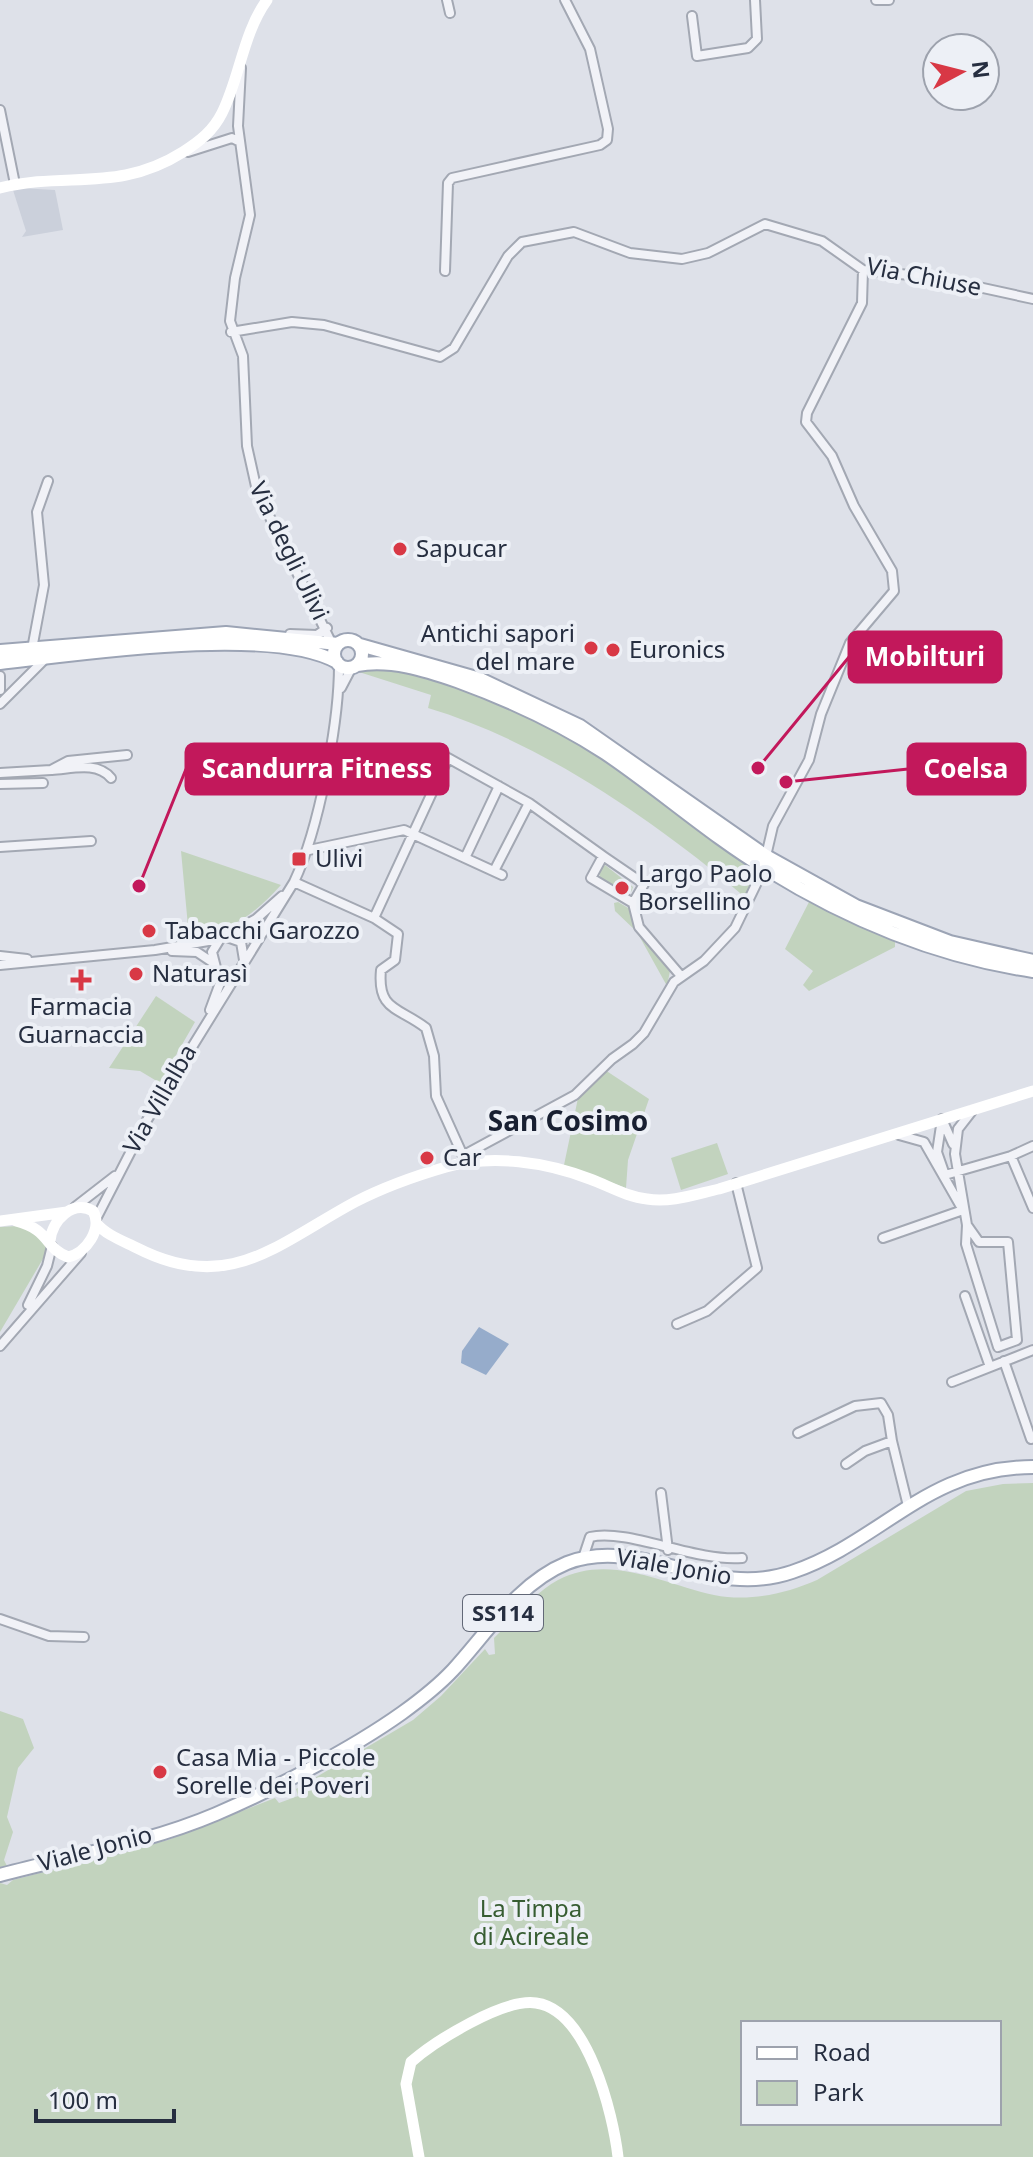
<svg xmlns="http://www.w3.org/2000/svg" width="1033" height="2157" viewBox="0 0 1033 2157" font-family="'Noto Sans',sans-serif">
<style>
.built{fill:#cbd0db}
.green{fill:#c2d3be;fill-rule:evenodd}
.water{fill:#96accb}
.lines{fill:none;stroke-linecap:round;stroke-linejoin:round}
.street-casing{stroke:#a3a8b3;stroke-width:12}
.primary-casing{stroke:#9ca4b5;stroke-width:16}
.street{stroke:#f1f2f7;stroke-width:8}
.secondary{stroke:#fff;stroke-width:11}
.primary{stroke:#fff;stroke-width:12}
.poi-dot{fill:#d83845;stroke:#edf0f6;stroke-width:3}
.labels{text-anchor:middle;stroke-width:8;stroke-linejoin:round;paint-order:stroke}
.shield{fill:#edf0f6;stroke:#626877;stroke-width:2}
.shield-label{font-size:22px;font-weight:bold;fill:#262e40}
.street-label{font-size:24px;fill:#262e40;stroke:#edf0f6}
.poi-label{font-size:24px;fill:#262e40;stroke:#edf0f6;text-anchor:start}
.park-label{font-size:24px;fill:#375d32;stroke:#edf0f6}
.quarter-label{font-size:28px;font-weight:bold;fill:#181f31;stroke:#edf0f6}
.leader{fill:none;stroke:#c2185b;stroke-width:3}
.callout-dot{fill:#c2185b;stroke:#edf0f6;stroke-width:3}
.callout{fill:#c2185b;stroke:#c2185b;stroke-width:3}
.callout-label{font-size:26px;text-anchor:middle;font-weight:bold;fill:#fff}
</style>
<rect width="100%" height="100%" fill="#dee1e9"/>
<path class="built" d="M20,188L55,190L63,230L22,237L26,231L13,190Z"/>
<path class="green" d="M368,668C503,670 645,789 749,866L753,880L736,919L740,893C652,819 539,741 428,708L431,695L359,672Z
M181,851L281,885C254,915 230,932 189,937Z
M605,865L633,887L631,892L624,893L600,878L599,871Z
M618,902L630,909C636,938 655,952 670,971L667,986L637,932L615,911L614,903Z
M809,902L895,941V947L809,991L803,985L813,971L785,949Z
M156,996L195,1022L160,1083L140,1071L109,1068Z
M605,1070L649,1099L628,1160L626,1188L564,1165L578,1098Z
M717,1143L728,1174L681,1190L671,1158Z
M18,1226L27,1227L46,1245L47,1252L0,1332V1227Z
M1033,1483V2157H0V1883L7,1885L13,1880L168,1840L275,1798L279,1803L298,1796L296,1789L413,1720L441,1696L485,1649L489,1655L495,1654L494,1638C514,1619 534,1593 558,1580C610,1553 663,1584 714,1595C749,1602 785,1594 817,1580L966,1491L1003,1484ZM743,2023H999V2123H743Z
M0,1711L23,1719L34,1748L18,1768L7,1817L13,1832L4,1860L7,1866L0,1867Z"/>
<path class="water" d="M479,1327L509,1344L486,1375L461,1363L462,1351Z"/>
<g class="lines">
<g class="street-casing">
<path id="street" d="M447,0L450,13
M876,0H889
M692,16L697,56L748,48L757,39L755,0
M241,68L238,126L250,215L235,278L230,321L243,356L247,446L257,491L331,642
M0,110L15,184
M188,152L232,138L240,142
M445,271L448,183L452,178L600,145L607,140L608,129L590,49L565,0
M231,332L292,322L324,325L440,357L454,348L508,256L522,242L574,232L630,253L682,259L708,253L765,224L822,241L863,270L937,278L1033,299
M290,634L317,635L327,628
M32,649L44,585L37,512L48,481
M0,676V690
M341,688L352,667
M0,704L45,659
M52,770C71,769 97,761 111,778
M0,773L51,770L68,761L127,755
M0,784L43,783
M0,847L91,841
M309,850L404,830L502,875
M766,856L773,826L809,760L821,714L850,643L894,591L892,571L854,506L832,456L806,422L807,413L862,303L863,270
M465,858L499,786
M494,871L529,803
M294,882L374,918L398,934L395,960L381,970C377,1011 399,1007 426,1028L434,1056L436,1096L464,1158
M633,903L591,878L603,856L644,884L633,903L639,927L681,976
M374,918L448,758L529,803L603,856
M227,937L241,942L244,960
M172,951L197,952L215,964
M0,956L27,959
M0,965L155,950L220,939L256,919L282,896
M210,1010L220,983L212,952L220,939
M942,1119L937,1152L945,1175L1011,1156L1033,1208
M942,1119L953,1144
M899,1135L924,1142L960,1205
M464,1155L575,1095L612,1059L633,1044L644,1033L674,982L704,961L735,928L764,868
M1011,1156L1033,1146
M75,1207L115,1176
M97,1217L147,1120L294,882C319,829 339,723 339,665
M967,1225L979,1242H1008L1017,1340L998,1347L966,1244L967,1225L955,1154L958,1129L972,1111
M883,1238L963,1210
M965,1296L990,1367
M28,1305L47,1266L52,1246
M677,1324L707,1311L757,1268L736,1183
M0,1346L81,1253
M1004,1361L1031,1439
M952,1382L1033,1350
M798,1433L855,1406L881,1403L888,1415L892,1441
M846,1464L865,1451L892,1441L908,1506
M661,1493L668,1550
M583,1558L590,1537C628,1528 694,1562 742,1558
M0,1619L49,1636L84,1637"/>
</g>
<g class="primary-casing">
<path id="primary" d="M334 654a14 14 0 1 1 28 0a14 14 0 1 1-28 0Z
M360,645L480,679L580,726L766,856L856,906L950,942L1033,961
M0,651L226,633L338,644
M0,663C80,654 271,625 337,662
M357,665C391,659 425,670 457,681C509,700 559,723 605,753C660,790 711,836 768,870C849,920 938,957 1033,971
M0,1875C71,1856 148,1843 216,1814C274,1789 350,1750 402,1713C420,1700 438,1686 453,1670C487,1633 518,1583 567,1563C640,1535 711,1600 792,1572C881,1542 927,1467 1033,1467"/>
</g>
<use href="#street" class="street"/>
<path class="secondary" d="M0,188C68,171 118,193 183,152C200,141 213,131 222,113C240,77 243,33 267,0
M0,1221L67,1212
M16,1221C51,1230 44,1248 68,1257C86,1253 103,1229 93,1211C73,1199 52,1220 50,1241
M96,1223C106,1235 123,1241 137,1248C229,1295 277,1244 355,1202C384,1187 415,1176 446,1167C492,1154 546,1162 590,1179C609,1186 627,1197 647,1199C671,1203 696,1194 719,1189L1033,1091
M419,2157L406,2084L411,2062C435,2041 504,1998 536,2003C588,2010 613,2114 618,2157"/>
<use href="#primary" class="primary"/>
</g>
<g class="poi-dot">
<circle cx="400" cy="549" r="8"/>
<circle cx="591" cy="648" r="8"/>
<circle cx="613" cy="650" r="8"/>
<rect x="291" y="851" width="16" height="16" rx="4"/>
<circle cx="622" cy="888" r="8"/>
<circle cx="149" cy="931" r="8"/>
<circle cx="136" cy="974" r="8"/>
<path d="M77 968h8v8h8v8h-8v8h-8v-8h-8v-8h8z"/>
<circle cx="427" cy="1158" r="8"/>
<circle cx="160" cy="1772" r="8"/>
</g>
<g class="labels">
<rect class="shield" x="463" y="1595" width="80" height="36" rx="6"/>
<g class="shield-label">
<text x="503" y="1621">SS114</text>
</g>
<g class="street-label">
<text transform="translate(924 277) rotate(11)" y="8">Via Chiuse</text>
<text transform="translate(289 551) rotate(64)" y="8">Via degli Ulivi</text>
<text transform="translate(160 1099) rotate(-60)" y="8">Via Villalba</text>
<text transform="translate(674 1567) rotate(10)" y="8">Viale Jonio</text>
<text transform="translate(95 1849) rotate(-15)" y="8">Viale Jonio</text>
</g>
<g class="poi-label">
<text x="416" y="557">Sapucar</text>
<text x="575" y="642" text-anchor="end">Antichi sapori<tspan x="575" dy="28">del mare</tspan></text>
<text x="629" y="658">Euronics</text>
<text x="315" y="867">Ulivi</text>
<text x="638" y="882">Largo Paolo<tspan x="638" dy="28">Borsellino</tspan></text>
<text x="165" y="939">Tabacchi Garozzo</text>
<text x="152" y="982">Naturasì</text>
<text x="81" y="1015" text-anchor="middle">Farmacia<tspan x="81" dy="28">Guarnaccia</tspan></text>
<text x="443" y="1166">Car</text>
<text x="176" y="1766">Casa Mia - Piccole<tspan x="176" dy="28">Sorelle dei Poveri</tspan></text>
</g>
<g class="park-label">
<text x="531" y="1917">La Timpa<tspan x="531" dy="28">di Acireale</tspan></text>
</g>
<g class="quarter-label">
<text x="568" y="1131">San Cosimo</text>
</g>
</g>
<path class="leader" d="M758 768L849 657M786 782L908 769M139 886L186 769"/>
<g class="callout-dot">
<circle cx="758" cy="768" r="8"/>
<circle cx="786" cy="782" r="8"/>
<circle cx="139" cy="886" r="8"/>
</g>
<g class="callout">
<rect x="849" y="632" width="152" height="50" rx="8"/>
<rect x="908" y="744" width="117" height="50" rx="8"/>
<rect x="186" y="744" width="262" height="50" rx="8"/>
</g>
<g class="callout-label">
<text x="925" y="666">Mobilturi</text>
<text x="966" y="778">Coelsa</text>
<text x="317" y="778">Scandurra Fitness</text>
</g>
<rect x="741" y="2021" width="260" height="104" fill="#edf0f6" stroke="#9da2ad" stroke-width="2"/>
<rect x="757" y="2047" width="40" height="12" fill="#ffffff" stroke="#9da2ad" stroke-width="2"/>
<text x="813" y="2061" font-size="24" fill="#262e40">Road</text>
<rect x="757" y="2081" width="40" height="24" fill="#c2d3be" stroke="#9da2ad" stroke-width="2"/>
<text x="813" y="2101" font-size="24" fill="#262e40">Park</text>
<g transform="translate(961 72) rotate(83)"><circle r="38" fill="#edf0f6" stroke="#9da2ad" stroke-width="2"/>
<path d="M0-6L14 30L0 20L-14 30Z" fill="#d83845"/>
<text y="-12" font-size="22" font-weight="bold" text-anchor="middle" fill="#262e40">N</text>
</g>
<path d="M36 2109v12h138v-12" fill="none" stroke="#262e40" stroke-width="4"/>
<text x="48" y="2109" font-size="24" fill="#262e40" stroke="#edf0f6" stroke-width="6" paint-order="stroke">100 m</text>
</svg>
